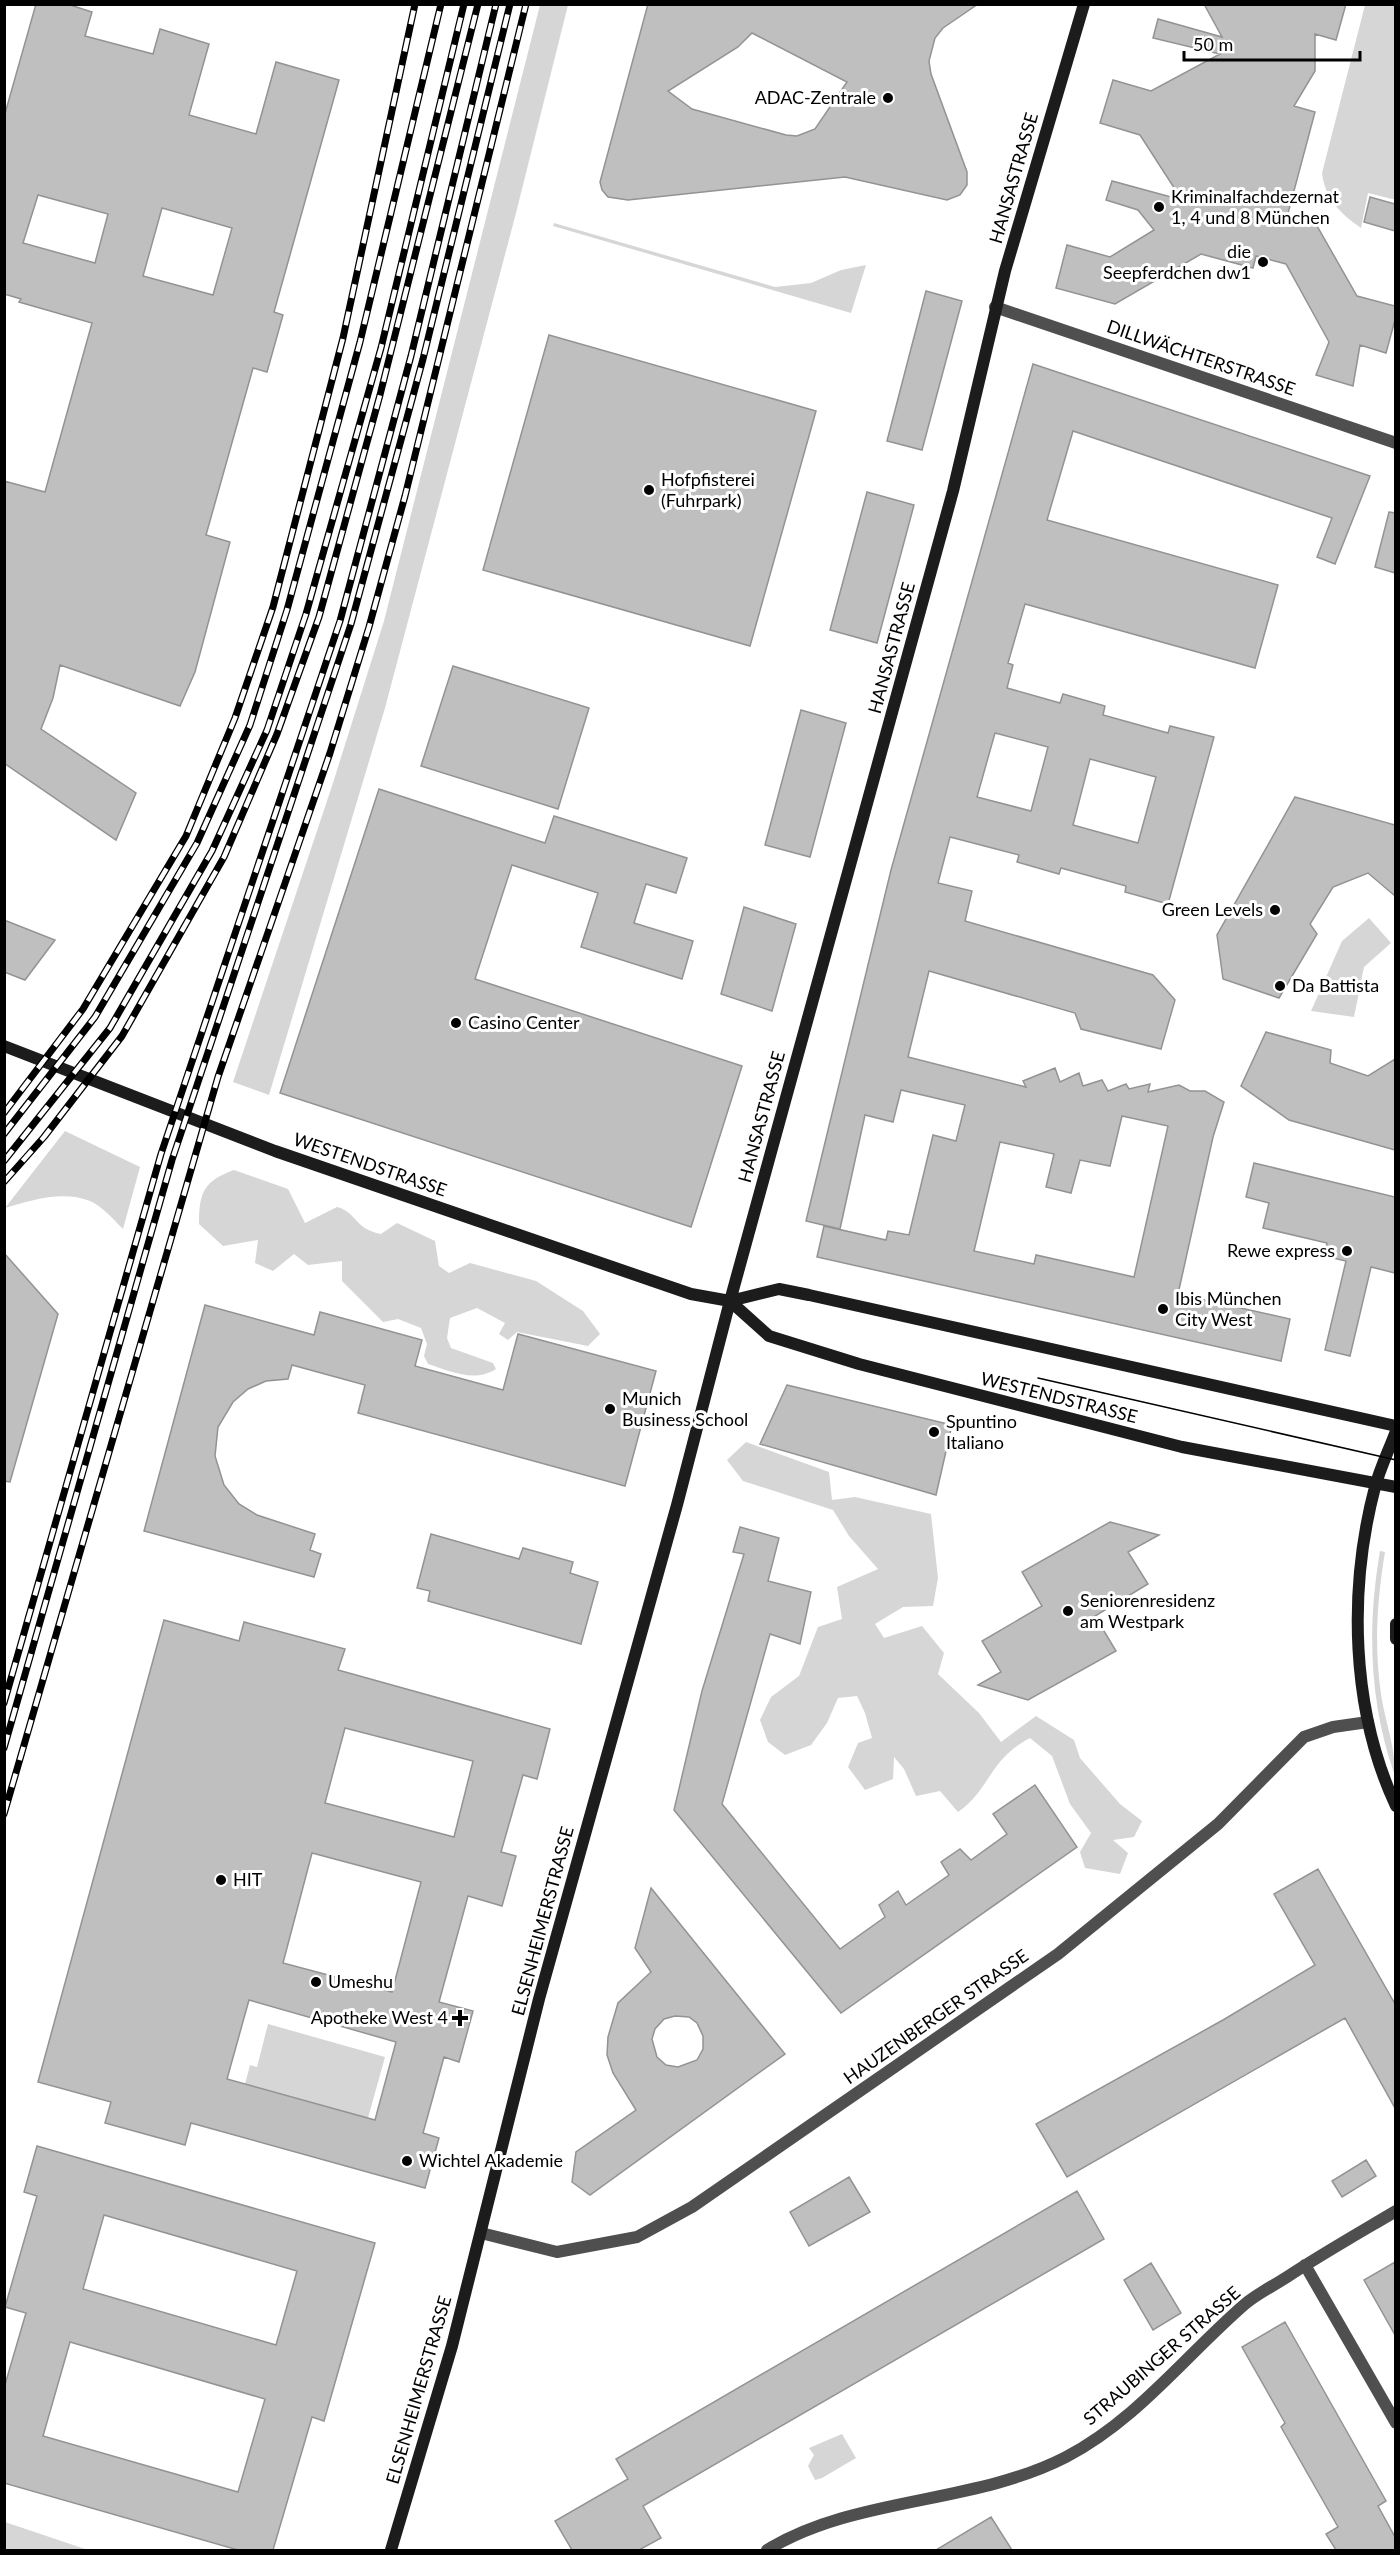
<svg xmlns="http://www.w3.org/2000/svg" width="1400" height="2555" viewBox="0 0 1400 2555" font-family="Lato,sans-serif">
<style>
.green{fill:#d6d6d6}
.building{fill:#bfbfbf;stroke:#939393;stroke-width:1.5;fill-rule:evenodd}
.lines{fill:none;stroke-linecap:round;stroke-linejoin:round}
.street{stroke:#4f4f4f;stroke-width:12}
.secondary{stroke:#1c1c1c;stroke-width:12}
.tram{stroke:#000;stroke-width:1.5}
.rail-casing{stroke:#000;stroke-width:7}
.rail{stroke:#fff;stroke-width:4.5;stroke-dasharray:14;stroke-linecap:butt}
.poi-dot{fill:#000;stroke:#fff;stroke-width:2}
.labels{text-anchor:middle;stroke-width:6;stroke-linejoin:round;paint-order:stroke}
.poi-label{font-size:18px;fill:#000;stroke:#fff;text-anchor:start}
.street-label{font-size:18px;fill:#000;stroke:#fff}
</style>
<rect width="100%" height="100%" fill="#fff"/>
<path class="green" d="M540,5H568L516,213L385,708L269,1095L233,1082L332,786L384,621Z
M1365,5H1395L1396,200L1368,193L1361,228C1341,214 1325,199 1322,173Z
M554,223L775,287L811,283L841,270L866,265L851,313L553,226Z
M1369,918L1391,943L1364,967L1354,1017L1311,1011L1342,941Z
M65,1131L140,1167L123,1229C114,1220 102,1206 90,1201C64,1190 30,1200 5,1208Z
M234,1170L288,1189L305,1223L337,1207C357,1212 354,1229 381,1234L397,1223L435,1241L439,1266L449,1273L470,1263L536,1281L583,1311L600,1334L588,1346L517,1332L508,1340L499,1334L505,1323L477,1308L450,1318L447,1338L451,1348L493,1363L496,1369C474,1383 450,1371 428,1364L424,1356L427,1344L421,1328L398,1319L383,1322L342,1281V1261L308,1265L294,1254L273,1271L255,1263L258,1240L223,1246L199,1224C199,1192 204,1181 234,1170Z
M746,1442L829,1472L832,1500L855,1497L931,1514L938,1578L933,1606L903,1607L875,1624L884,1638L922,1626L944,1653L938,1674L979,1713L1001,1742L1036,1716L1074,1740L1080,1758L1120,1804L1142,1821L1134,1837L1113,1840L1128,1853L1120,1874L1085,1868L1080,1852L1091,1833L1070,1804L1052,1756L1030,1738C989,1759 990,1790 958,1812L940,1791L916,1796L904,1769L894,1757L893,1779L865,1790L848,1767L858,1743L872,1738L865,1713L857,1696L838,1698L827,1723L811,1745L785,1755L768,1742L760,1720L771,1697L799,1676L818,1627L842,1619L837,1587L878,1569L849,1536L833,1510L743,1481L727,1460Z
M1380,1551L1385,1552C1377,1600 1374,1646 1381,1694C1385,1722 1396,1748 1395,1776C1369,1703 1367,1627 1380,1551Z
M268,2024L385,2057L368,2118L245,2084L250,2065L257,2067Z
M842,2434L856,2458L822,2478L815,2480L808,2466L814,2455L809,2448Z
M5,2522L88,2550H5Z"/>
<path class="building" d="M36,4H67L92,12L85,36L153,54L160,29L209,44L189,115L256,134L276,62L339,80L274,312L283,315L267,372L253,368L206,535L230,542L195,672L180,706L60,665L53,698L41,729L136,793L116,840L4,763V481L45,492L92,323L19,302L21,299L4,294V117ZM38,195L108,214L95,263L23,243ZM162,208L232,228L213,295L143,276Z
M648,4H978L943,28L935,38L929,61L931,74L967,172V185L960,195L947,200L845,177L628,200L608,197L602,190L600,182ZM752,33L847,82L815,129L797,136L786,135L692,109L668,91L738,47Z
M1204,4H1346L1336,40L1315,34V71L1294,106L1315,112L1287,217L1317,226L1357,296L1395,306V320L1386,353L1360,345L1353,386L1316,375L1329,342L1286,264L1256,256L1253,268L1201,254L1115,304L1056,288L1067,245L1110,257L1154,230L1138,210L1106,200L1112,181L1182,200L1140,135L1100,123L1113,80L1151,91L1220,54L1153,38L1158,19L1222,37Z
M1370,197L1395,204V231L1364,222Z
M926,291L962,301L922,450L887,441Z
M549,335L816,411L750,646L483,570Z
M1033,364L1370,476L1335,564L1317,557L1332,518L1073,431L1047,520L1278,585L1255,668L1025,604L1008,663L1013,665L1007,688L1060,703L1063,694L1105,706L1103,715L1168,733L1170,726L1214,737L1168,904L1125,892L1126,886L1061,868L1059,874L1017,862L1019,855L950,837L938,883L972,891L965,921L1153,975L1175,1000L1161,1049L1081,1029L1075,1013L929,971L908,1057L1026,1087L1023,1081L1055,1068L1060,1082L1079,1073L1083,1086L1102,1080L1108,1091L1126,1084L1129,1089L1150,1084L1148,1092L1179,1085L1190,1091H1205L1224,1102L1213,1137L1178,1294L1290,1319L1281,1361L817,1257L824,1226L886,1240L888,1231L909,1235L933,1135L956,1141L965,1105L901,1090L893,1122L865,1115L840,1229L806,1221L891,870ZM995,733L1048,747L1031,811L977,797ZM1090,759L1156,777L1138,843L1073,825ZM1122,1116L1168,1126L1134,1277L1036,1255L1034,1264L974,1251L1000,1142L1054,1154L1046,1187L1071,1193L1080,1160L1110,1166Z
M867,492L914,505L877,643L830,630Z
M1389,512L1395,513V573L1375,567Z
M453,666L589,708L558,809L421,766Z
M801,710L846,723L810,857L765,845Z
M379,789L545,843L554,816L687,858L676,893L646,884L634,923L693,941L682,979L581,947L598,893L512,865L475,979L742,1066L691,1227L280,1093Z
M1295,797L1395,825V896L1368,873L1333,887L1310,924L1317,934L1279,998L1223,979L1217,935Z
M744,907L796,924L772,1011L721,994Z
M4,920L55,940L25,980L4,972Z
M1266,1032L1331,1050L1330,1063L1368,1076L1395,1059V1150L1289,1120L1241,1086Z
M1254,1163L1395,1197V1273L1371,1267L1350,1356L1325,1350L1346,1261L1324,1256L1327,1243L1263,1228L1269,1203L1246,1197Z
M4,1253L58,1314L10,1482L4,1481Z
M205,1305L314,1335L320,1312L422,1340L415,1366L503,1390L518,1334L656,1371L625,1486L358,1413L365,1385L292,1365L288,1379L266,1381L248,1389L233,1402L218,1427L215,1456L224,1485L239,1504L257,1515L315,1534L310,1550L321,1554L314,1577L144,1531Z
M787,1385L952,1425L936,1495L760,1444Z
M1110,1522L1159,1535L1128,1552L1148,1584L1095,1616L1116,1651L1028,1700L978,1685L1001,1672L982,1641L1042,1606L1022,1572Z
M740,1527L779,1538L768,1581L811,1592L800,1644L770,1634L722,1804L840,1949L885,1917L879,1905L898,1891L906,1905L949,1875L941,1862L960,1849L971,1860L1007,1834L993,1814L1035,1785L1077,1847L841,2013L674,1810L702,1691L744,1554L733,1552Z
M431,1534L519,1559L523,1548L573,1562L570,1573L598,1582L581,1644L428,1601L430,1591L417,1588Z
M164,1620L239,1641L244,1622L345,1649L338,1670L550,1729L537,1779L523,1775L501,1852L516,1856L502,1906L468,1896L439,2002L473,2011L459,2062L444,2057L423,2133L439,2138L425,2188L191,2123L185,2145L105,2123L111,2102L38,2082ZM345,1728L473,1761L454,1837L325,1803ZM312,1853L421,1882L392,1992L283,1963ZM249,2000L396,2042L375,2120L227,2079Z
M1318,1869L1395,2004V2108L1345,2018L1067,2177L1036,2124L1223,2020L1315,1965L1274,1894Z
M651,1888L785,2054L590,2195L572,2182L576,2152L636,2110L613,2073L607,2055L608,2037L618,2003L651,1972L635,1948ZM675,2016L689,2017L697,2023L703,2036V2049L697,2060L678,2067L666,2065L657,2057L652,2039L655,2029L664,2019Z
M37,2146L375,2243L324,2421L312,2417L273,2550H238L4,2483V2388L26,2313L5,2307L37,2196L24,2192ZM104,2215L297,2271L276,2345L83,2289ZM70,2342L265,2399L238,2492L43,2436Z
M1366,2160L1376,2176L1342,2197L1332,2181Z
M849,2177L870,2212L809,2246L790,2212Z
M1077,2191L1104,2239L643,2506L661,2538L639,2550H572L555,2521L628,2479L616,2459Z
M1395,2262V2335L1364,2280Z
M1151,2263L1181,2313L1153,2330L1124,2280Z
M1285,2322L1386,2501L1378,2506L1395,2537V2550H1336L1326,2534L1338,2527L1281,2427L1285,2423L1242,2347Z
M991,2517L1012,2550H936Z"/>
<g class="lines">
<path class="street" d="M995,307L1396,443
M481,2233L557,2252L637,2237L692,2207L1058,1954L1218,1824L1304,1737L1333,1727L1368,1722
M1305,2265L1396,2423
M767,2550C855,2496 973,2505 1066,2457C1137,2420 1185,2356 1245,2304C1257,2294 1273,2286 1287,2277C1322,2254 1359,2233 1396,2211"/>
<path class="secondary" d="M4,1046L275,1151L691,1294L730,1301L779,1289L809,1295L1396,1426
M730,1301L769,1336L859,1364L1182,1447L1396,1487
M1396,1431C1389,1450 1380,1468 1375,1487C1348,1590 1351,1710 1396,1806
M1396,1624V1639
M391,2550L452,2346L539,1999L677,1505L730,1301L953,491L1005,271L1084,4"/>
<path class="tram" d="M1038,1378L1396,1460"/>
<g class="rail-casing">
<path id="rail" d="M4,1113L83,1009L186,836L235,718L273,607L343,338L415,4
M4,1134L95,1017L197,843L250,725L287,610L360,342L441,4
M4,1161L110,1028L212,851L267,730L306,614L381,348L464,4
M4,1182L44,1137L122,1036L224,857L277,734L319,617L380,395L478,4
M4,1703L161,1154L340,621L411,356L496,4
M4,1748L172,1160L351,624L423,359L510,4
M4,1814L218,1077L330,753L369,627L405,496L526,4"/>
</g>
<use href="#rail" class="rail"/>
</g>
<g class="poi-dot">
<circle cx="888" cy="98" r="6"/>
<circle cx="1159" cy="207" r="6"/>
<circle cx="1263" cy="262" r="6"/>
<circle cx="649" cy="490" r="6"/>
<circle cx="1275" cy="910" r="6"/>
<circle cx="1280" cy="986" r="6"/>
<circle cx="456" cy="1023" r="6"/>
<circle cx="1347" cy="1251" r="6"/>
<circle cx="1163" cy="1309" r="6"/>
<circle cx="610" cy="1409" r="6"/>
<circle cx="934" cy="1432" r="6"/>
<circle cx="1068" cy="1611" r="6"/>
<circle cx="221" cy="1880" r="6"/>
<circle cx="316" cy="1982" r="6"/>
<path d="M457 2009h6v6h6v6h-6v6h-6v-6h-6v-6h6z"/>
<circle cx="407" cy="2161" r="6"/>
</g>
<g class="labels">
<g class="poi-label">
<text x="876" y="104" text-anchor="end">ADAC-Zentrale</text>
<text x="1171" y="203">Kriminalfachdezernat<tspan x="1171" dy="21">1, 4 und 8 München</tspan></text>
<text x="1251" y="258" text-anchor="end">die<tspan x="1251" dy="21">Seepferdchen dw1</tspan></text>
<text x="661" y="486">Hofpfisterei<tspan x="661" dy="21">(Fuhrpark)</tspan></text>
<text x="1263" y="916" text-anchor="end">Green Levels</text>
<text x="1292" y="992">Da Battista</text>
<text x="468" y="1029">Casino Center</text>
<text x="1335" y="1257" text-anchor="end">Rewe express</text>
<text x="1175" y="1305">Ibis München<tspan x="1175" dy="21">City West</tspan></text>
<text x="622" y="1405">Munich<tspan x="622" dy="21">Business School</tspan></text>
<text x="946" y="1428">Spuntino<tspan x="946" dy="21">Italiano</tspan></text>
<text x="1080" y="1607">Seniorenresidenz<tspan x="1080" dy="21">am Westpark</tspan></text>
<text x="233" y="1886">HIT</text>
<text x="328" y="1988">Umeshu</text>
<text x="448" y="2024" text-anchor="end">Apotheke West 4</text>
<text x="419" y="2167">Wichtel Akademie</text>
</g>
<g class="street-label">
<text transform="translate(1014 178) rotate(-74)" y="6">HANSASTRASSE</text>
<text transform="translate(1201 358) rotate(19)" y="6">DILLWÄCHTERSTRASSE</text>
<text transform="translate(892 648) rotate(-75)" y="6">HANSASTRASSE</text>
<text transform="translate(762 1117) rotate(-75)" y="6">HANSASTRASSE</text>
<text transform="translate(370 1165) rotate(19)" y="6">WESTENDSTRASSE</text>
<text transform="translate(1059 1398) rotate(14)" y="6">WESTENDSTRASSE</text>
<text transform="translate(543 1921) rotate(-75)" y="6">ELSENHEIMERSTRASSE</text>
<text transform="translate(936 2017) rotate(-35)" y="6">HAUZENBERGER STRASSE</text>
<text transform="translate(1162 2356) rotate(-41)" y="6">STRAUBINGER STRASSE</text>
<text transform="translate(419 2390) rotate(-74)" y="6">ELSENHEIMERSTRASSE</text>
</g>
</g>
<rect width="1400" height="2555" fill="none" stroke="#000000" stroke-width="12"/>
<path d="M1184 51v9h176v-9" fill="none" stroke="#000000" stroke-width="3"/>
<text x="1193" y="51" font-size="18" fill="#000000" stroke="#ffffff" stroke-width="4.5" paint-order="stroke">50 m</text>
</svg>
